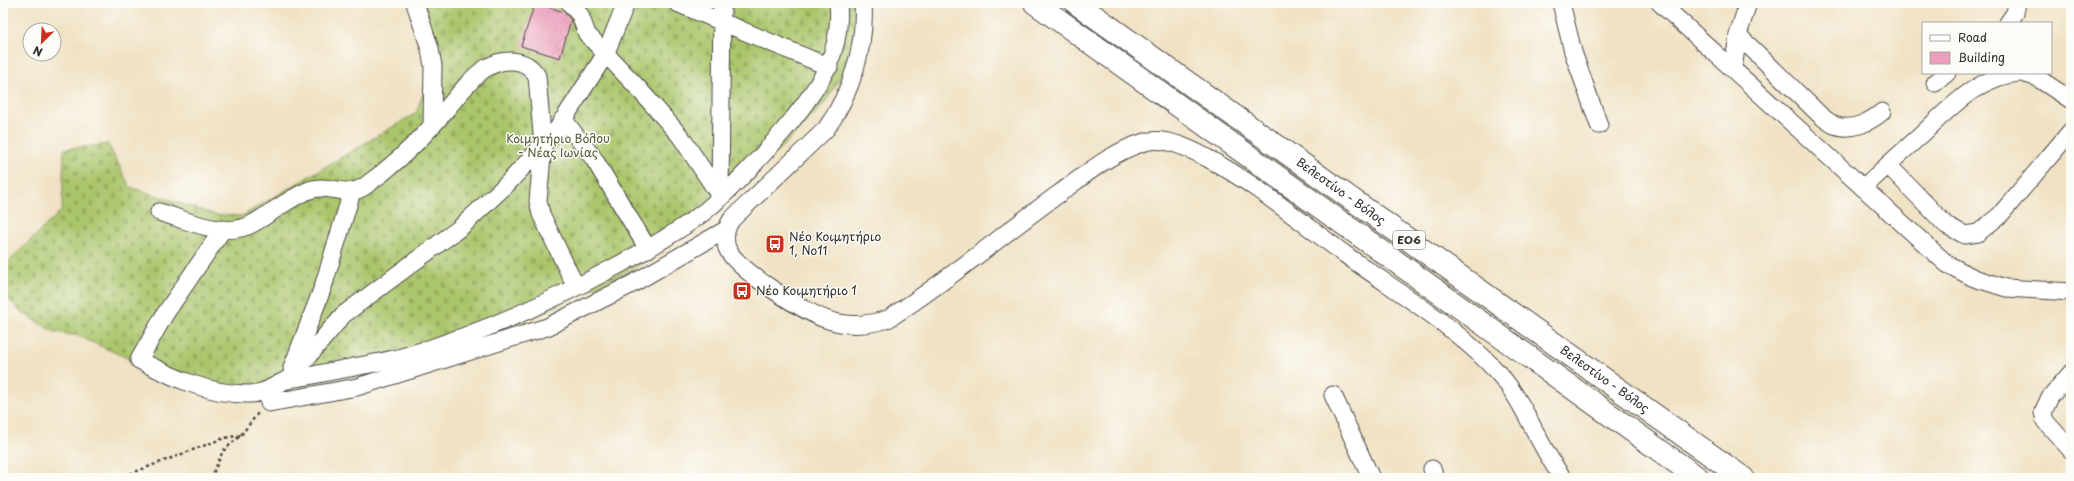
<svg xmlns="http://www.w3.org/2000/svg" width="2074" height="481" viewBox="0 0 2074 481" font-family="'Playpen Sans',sans-serif">
<style>
.cemetery{fill:url(#cemetery-stones);stroke:#6a784b}
.building{fill:url(#building-hatch)}
.lines{fill:none;stroke-linecap:round;stroke-linejoin:round}
.minor-casing{stroke:#494642;stroke-width:19}
.highway-casing{stroke:#494642;stroke-width:24}
.path{stroke:#494642;stroke-width:2.5;stroke-dasharray:3 3;stroke-linecap:butt}
.minor{stroke:#fff;stroke-width:17}
.highway{stroke:#fff;stroke-width:22}
.labels{text-anchor:middle;stroke-width:3;stroke-linejoin:round;paint-order:stroke}
.shield{fill:#fdfcf7;stroke:#6a6a68;stroke-width:1}
.shield-label{font-size:11px;font-weight:bold;fill:#2b2b2b}
.park-label{font-size:12px;fill:#51593e;stroke:#fdfcf7}
.street-label{font-size:12px;fill:#2b2b2b;stroke:#fdfcf7}
.poi-label{font-size:12px;fill:#2b2b2b;stroke:#fdfcf7;text-anchor:start}
</style>
<defs>
<pattern id="cemetery-stones" width="16" height="16" patternUnits="userSpaceOnUse"><rect width="16" height="16" fill="#aac56b"/><path d="M2 7V4a2 2 0 0 1 4 0v3zM10 15v-3a2 2 0 0 1 4 0v3z" fill="#92a95d"/></pattern>
<pattern id="building-hatch" width="6" height="6" patternUnits="userSpaceOnUse"><rect width="6" height="6" fill="#ee9dbd"/><path d="M-1 1l2-2M0 6l6-6M5 7l2-2" fill="none" stroke="#c1809a"/></pattern>
</defs>
<rect width="100%" height="100%" fill="#fdfcf7"/>
<filter id="ink" filterUnits="userSpaceOnUse"><feTurbulence type="fractalNoise" baseFrequency=".025" numOctaves="2"/><feDisplacementMap in="SourceGraphic" scale="8" xChannelSelector="R" yChannelSelector="G"/><feConvolveMatrix kernelMatrix="1 2 1 2 8 2 1 2 1" color-interpolation-filters="sRGB"/></filter>
<filter id="wash" filterUnits="userSpaceOnUse"><feTurbulence type="fractalNoise" baseFrequency=".012" numOctaves="4" result="noise"/><feDisplacementMap in="SourceGraphic" scale="16" xChannelSelector="R" yChannelSelector="G"/><feGaussianBlur stdDeviation="0.9" result="paint"/><feColorMatrix in="noise" values="0 0 0 0 0 0 0 0 0 0 0 0 0 0 0 0 0 1.4 0 .05"/><feComposite in="paint" operator="in"/></filter>
<g filter="url(#wash)">
<rect width="100%" height="100%" fill="#f0e2c4"/>
<path class="cemetery" d="M410,3H855L856,41L845,69L825,103L751,178L697,224L636,267L535,317L428,355L302,380L269,396L148,371L125,357L78,336L52,331L19,310L3,293V267L62,210L64,149L108,144L130,187L216,215L242,216L416,113L425,88L426,60Z"/>
<g id="blocks">
<path class="building" d="M535,3L564,12L571,20L560,58L521,46Z"/>
</g>
</g>
<g filter="url(#ink)">
<use href="#blocks" fill-opacity="0" stroke="#494642" stroke-width="1"/>
<g class="lines">
<g class="minor-casing">
<path id="minor" d="M415,3L430,49L433,66L432,126
M570,3L580,15L587,34L638,88L681,137L720,196
M677,3L829,67
M863,3C866,46 851,94 826,129L732,219C726,227 724,238 727,248C735,269 806,313 828,320C850,327 868,325 888,319C948,281 1003,234 1060,193C1086,174 1113,151 1145,142C1164,136 1191,149 1207,158C1255,183 1302,223 1346,255C1397,292 1458,327 1500,375C1527,406 1538,446 1563,478
M1561,3L1573,52L1599,125
M1660,3L1947,264L1974,278L2006,288L2071,292
M2008,23L2015,13L2017,3
M1738,35L1821,116C1825,119 1830,123 1834,125C1851,132 1870,122 1882,112
M1733,69L1738,35L1748,3
M2022,73L2036,77L2071,100
M1935,83L1947,73
M563,119L594,159L648,249
M1888,165L1946,225L1965,235L1978,233L2000,215L2071,131
M1863,188C1882,170 1901,153 1920,136C1949,109 1978,76 2019,73
M720,196L722,3
M159,212C187,220 224,239 252,224C270,214 288,199 307,191C330,181 345,200 365,186C389,169 413,147 433,125C446,111 470,77 486,68C503,58 526,57 537,76L543,145L538,201L541,214L576,287
M223,229L165,314L139,360C172,377 208,394 246,394C262,395 272,387 286,380C293,378 301,377 308,376C339,369 371,365 402,357C475,336 544,305 611,269C643,252 675,234 704,212C732,189 766,152 789,124C819,87 843,53 838,3
M292,368L323,287L352,192
M2071,373L2050,397L2043,412L2045,421L2071,450
M288,380L343,315L461,227L508,183L556,131L605,55L626,3
M1333,395L1371,478
M269,403L357,387L547,327L632,284L727,229
M1432,469L1435,478"/>
</g>
<g class="highway-casing">
<g id="highway">
<path d="M1035,3L1698,478"/>
<path id="s1" d="M1076,3L1743,478"/>
</g>
</g>
<path class="path" d="M119,478L224,438L241,435
M211,478L223,451L241,435L258,413"/>
<use href="#minor" class="minor"/>
<use href="#highway" class="highway"/>
</g>
</g>
<defs>
<g id="bus-square" transform="scale(1)"><rect x="-9" y="-9" width="18" height="18" rx="4" fill="#c8321e" stroke="#fdfcf7"/><path d="M-5-6H5V4H4V6H2V4H-2V6H-4V4H-5ZM-3.5-4V0h7V-4ZM-3.5 1.2v1.5H-2V1.2ZM2 1.2v1.5H3.5V1.2Z" fill="#fff"/></g>
</defs>
<g fill-rule="evenodd">
<use href="#bus-square" x="775" y="244"/>
<use href="#bus-square" x="742" y="291"/>
</g>
<g class="labels">
<rect class="shield" x="1393" y="231" width="32" height="18" rx="3"/>
<g class="shield-label">
<text x="1409" y="244">ΕΟ6</text>
</g>
<g class="park-label">
<text x="558" y="143">Κοιμητήριο Βόλου<tspan x="558" dy="14">- Νέας Ιωνίας</tspan></text>
</g>
<g class="street-label">
<text dy="4" stroke="none"><textPath href="#s1" startOffset="325">Βελεστίνο - Βόλος</textPath></text>
<text dy="4" stroke="none"><textPath href="#s1" startOffset="649">Βελεστίνο - Βόλος</textPath></text>
</g>
<g class="poi-label">
<text x="789" y="241">Νέο Κοιμητήριο<tspan x="789" dy="14">1, Νο11</tspan></text>
<text x="756" y="295">Νέο Κοιμητήριο 1</text>
</g>
</g>
<rect width="2074" height="481" fill="none" stroke="#fdfcf7" stroke-width="16"/>
<rect x="1922" y="22" width="130" height="52" fill="#fdfcf7" stroke="#a9a8a5"/>
<rect x="1930" y="35" width="20" height="6" fill="#ffffff" stroke="#a9a8a5"/>
<text x="1958" y="42" font-size="12" fill="#2b2b2b">Road</text>
<rect x="1930" y="52" width="20" height="12" fill="#ee9dbd" stroke="#a9a8a5"/>
<text x="1958" y="62" font-size="12" fill="#2b2b2b">Building</text>
<g transform="translate(42 42) rotate(204)"><circle r="19" fill="#fdfcf7" stroke="#a9a8a5"/>
<path d="M0-3L7 15L0 10L-7 15Z" fill="#c8321e"/>
<text y="-6" font-size="11" font-weight="bold" text-anchor="middle" fill="#2b2b2b">N</text>
</g>
</svg>
